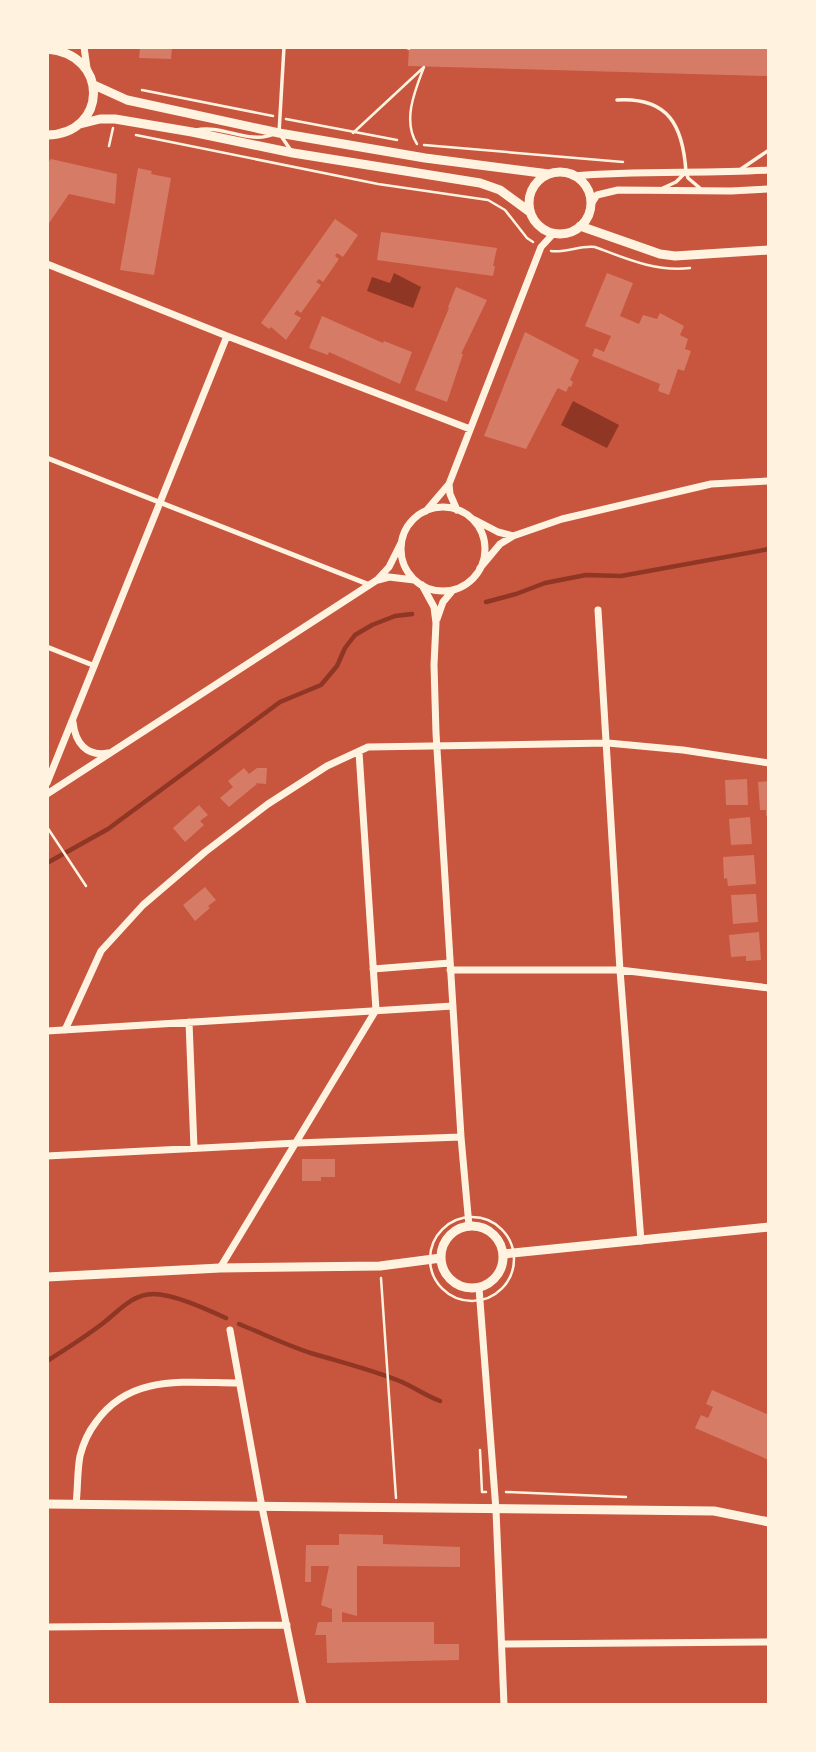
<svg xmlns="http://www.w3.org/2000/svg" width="816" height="1752" viewBox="0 0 816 1752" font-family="Arial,sans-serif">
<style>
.water{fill:#8f3625}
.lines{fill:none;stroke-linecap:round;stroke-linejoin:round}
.stream{stroke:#8f3625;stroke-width:4.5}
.building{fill:#d67c66}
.path{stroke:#fff3e0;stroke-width:2.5}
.service{stroke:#fff3e0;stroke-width:3.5}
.pedestrian{stroke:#fff3e0;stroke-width:5}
.minor{stroke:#fff3e0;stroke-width:7}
.tertiary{stroke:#fff3e0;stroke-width:9}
</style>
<rect width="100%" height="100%" fill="#c8553d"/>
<path class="water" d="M394,273L421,287L413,308L367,291L372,277L390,283Z
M573,401L619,425L607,448L561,425Z"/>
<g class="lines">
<path class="stream" d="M486,602L516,594L545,583L586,575L621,576L769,549
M47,863L108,829L280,702L321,685L337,666L345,648L355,635L372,625L395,616L412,614
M239,1324C264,1334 288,1346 314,1354C344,1363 373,1370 402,1382C415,1388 427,1396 440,1401
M47,1361C66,1349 85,1337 102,1324C118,1312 132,1294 153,1294C174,1294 206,1309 226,1318"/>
</g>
<path class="building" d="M140,47H172L171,59L139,58Z
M409,47H767V76L408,66Z
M51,159L117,174L115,204L69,194L47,226V164Z
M138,168L152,171L151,174L171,178L154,275L120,270Z
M335,219L358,235L343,257L337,253L335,256L339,259L323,282L319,279L316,282L321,285L301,313L297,310L294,314L301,318L286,340L271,327L269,329L261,323Z
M381,232L497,248L493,266H495L493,276L377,260Z
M607,273L633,283L620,316L639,324L643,315L657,319L660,313L684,326L680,335L688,339L685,349L691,351L684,371L678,369L669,395L658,391L660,384L592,356L595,348L604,352L611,336L585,326Z
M456,287L487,300L461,354H463L447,402L415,390L449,308L448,307Z
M322,316L383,343L384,341L412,352L400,384L329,352L328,355L309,348Z
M525,332L579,360L570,380L573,382L571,387L569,386L566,392L558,388L555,393L526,449L484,436Z
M244,768L249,774L257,768H267L266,784L255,783L257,784L229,807L220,798L233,787L228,781Z
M747,779L748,805H726L725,780Z
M769,781V815L766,816V810H760L758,782Z
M199,805L208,815L200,821L204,825L185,842L173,828Z
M750,817L752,844L731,845L729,819Z
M754,855L756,884L728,886L727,878L724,879L723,857Z
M205,887L216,900L208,906L210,908L195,921L183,905Z
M756,894L758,922L733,924L731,895Z
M759,932L761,960L746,961V956L731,957L729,935Z
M302,1159H335V1177H321V1181H302Z
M712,1390L769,1415V1460L695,1428L701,1415L708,1418L713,1407L706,1404Z
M339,1534L383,1535V1544L460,1547V1567L357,1566V1616L342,1612V1622H434V1644H459V1660L327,1663L326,1635H315L318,1622H332V1609L321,1605L329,1566H311V1582H305L306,1545H339Z"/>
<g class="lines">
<path class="path" d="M142,90L273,116
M286,119L397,140
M353,133L424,67C415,90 402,121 417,144
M136,135L378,184L488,200L505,210L527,238L533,242
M424,145L623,162
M109,146L113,128
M551,251C567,253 580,245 595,247C627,259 656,272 690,268
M47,827L86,886
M430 1259a42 42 0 1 1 84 0a42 42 0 1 1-84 0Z
M381,1278L396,1498
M480,1450L482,1492H486
M506,1492L626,1497"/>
<path class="service" d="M284,47L279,133L292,152
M406,47L409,48
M617,100C669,97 683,126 686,172
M196,130C222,124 249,145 274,134
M741,169L769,150
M663,188L676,182L686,172L688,178L701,189"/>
<path class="pedestrian" d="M47,458L370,585
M47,647L95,666"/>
<path class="minor" d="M84,47L87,68
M573,176C638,170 704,174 769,170
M591,204L597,195L618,190L731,191L769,189
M47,264L227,336L470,429
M449,484L450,494L457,510
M401 549a42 42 0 1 1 84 0a42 42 0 1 1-84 0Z
M426,511L449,484L541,247L553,234
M475,520L498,532L513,536
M480,568L500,544L513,536L562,519L711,484L769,481
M378,580L389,577L414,580
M422,585L434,607L436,623L434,665L436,733L461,1137L469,1226
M598,610L620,970L641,1241
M437,619L443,602L453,590
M73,722C75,742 86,757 108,753
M47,783L227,336
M47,794L377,580L389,567L401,543
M373,969L450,963
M450,970H620L769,988
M189,1022L194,1148
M65,1030L101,951L143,905L205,852L268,804L327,766L368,747L608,743L683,750L769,763
M47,1031L453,1006
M47,1156L297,1143L461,1137
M220,1268L376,1010L359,752
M479,1288L496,1510L504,1705
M230,1330L262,1507L303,1705
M76,1504C78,1488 77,1472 80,1456C83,1444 89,1431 96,1422C131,1373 186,1383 239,1383
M47,1627L287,1625
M502,1644L769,1642"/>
<path class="tertiary" d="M47,49C110,54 108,134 47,135
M94,85L127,100L279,133L425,158L549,174
M80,124L100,119H115L192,132L293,153L480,183L500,190L530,212
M529 203a31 31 0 1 1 62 0a31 31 0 1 1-62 0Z
M580,226L660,254L675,256L769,250
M441 1257a31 31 0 1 1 62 0a31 31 0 1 1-62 0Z
M504,1254L769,1227
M47,1277L220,1268L380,1266L441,1258
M47,1504L714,1511L769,1522"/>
</g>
<rect width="816" height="1752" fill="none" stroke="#fff3e0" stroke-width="98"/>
</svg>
